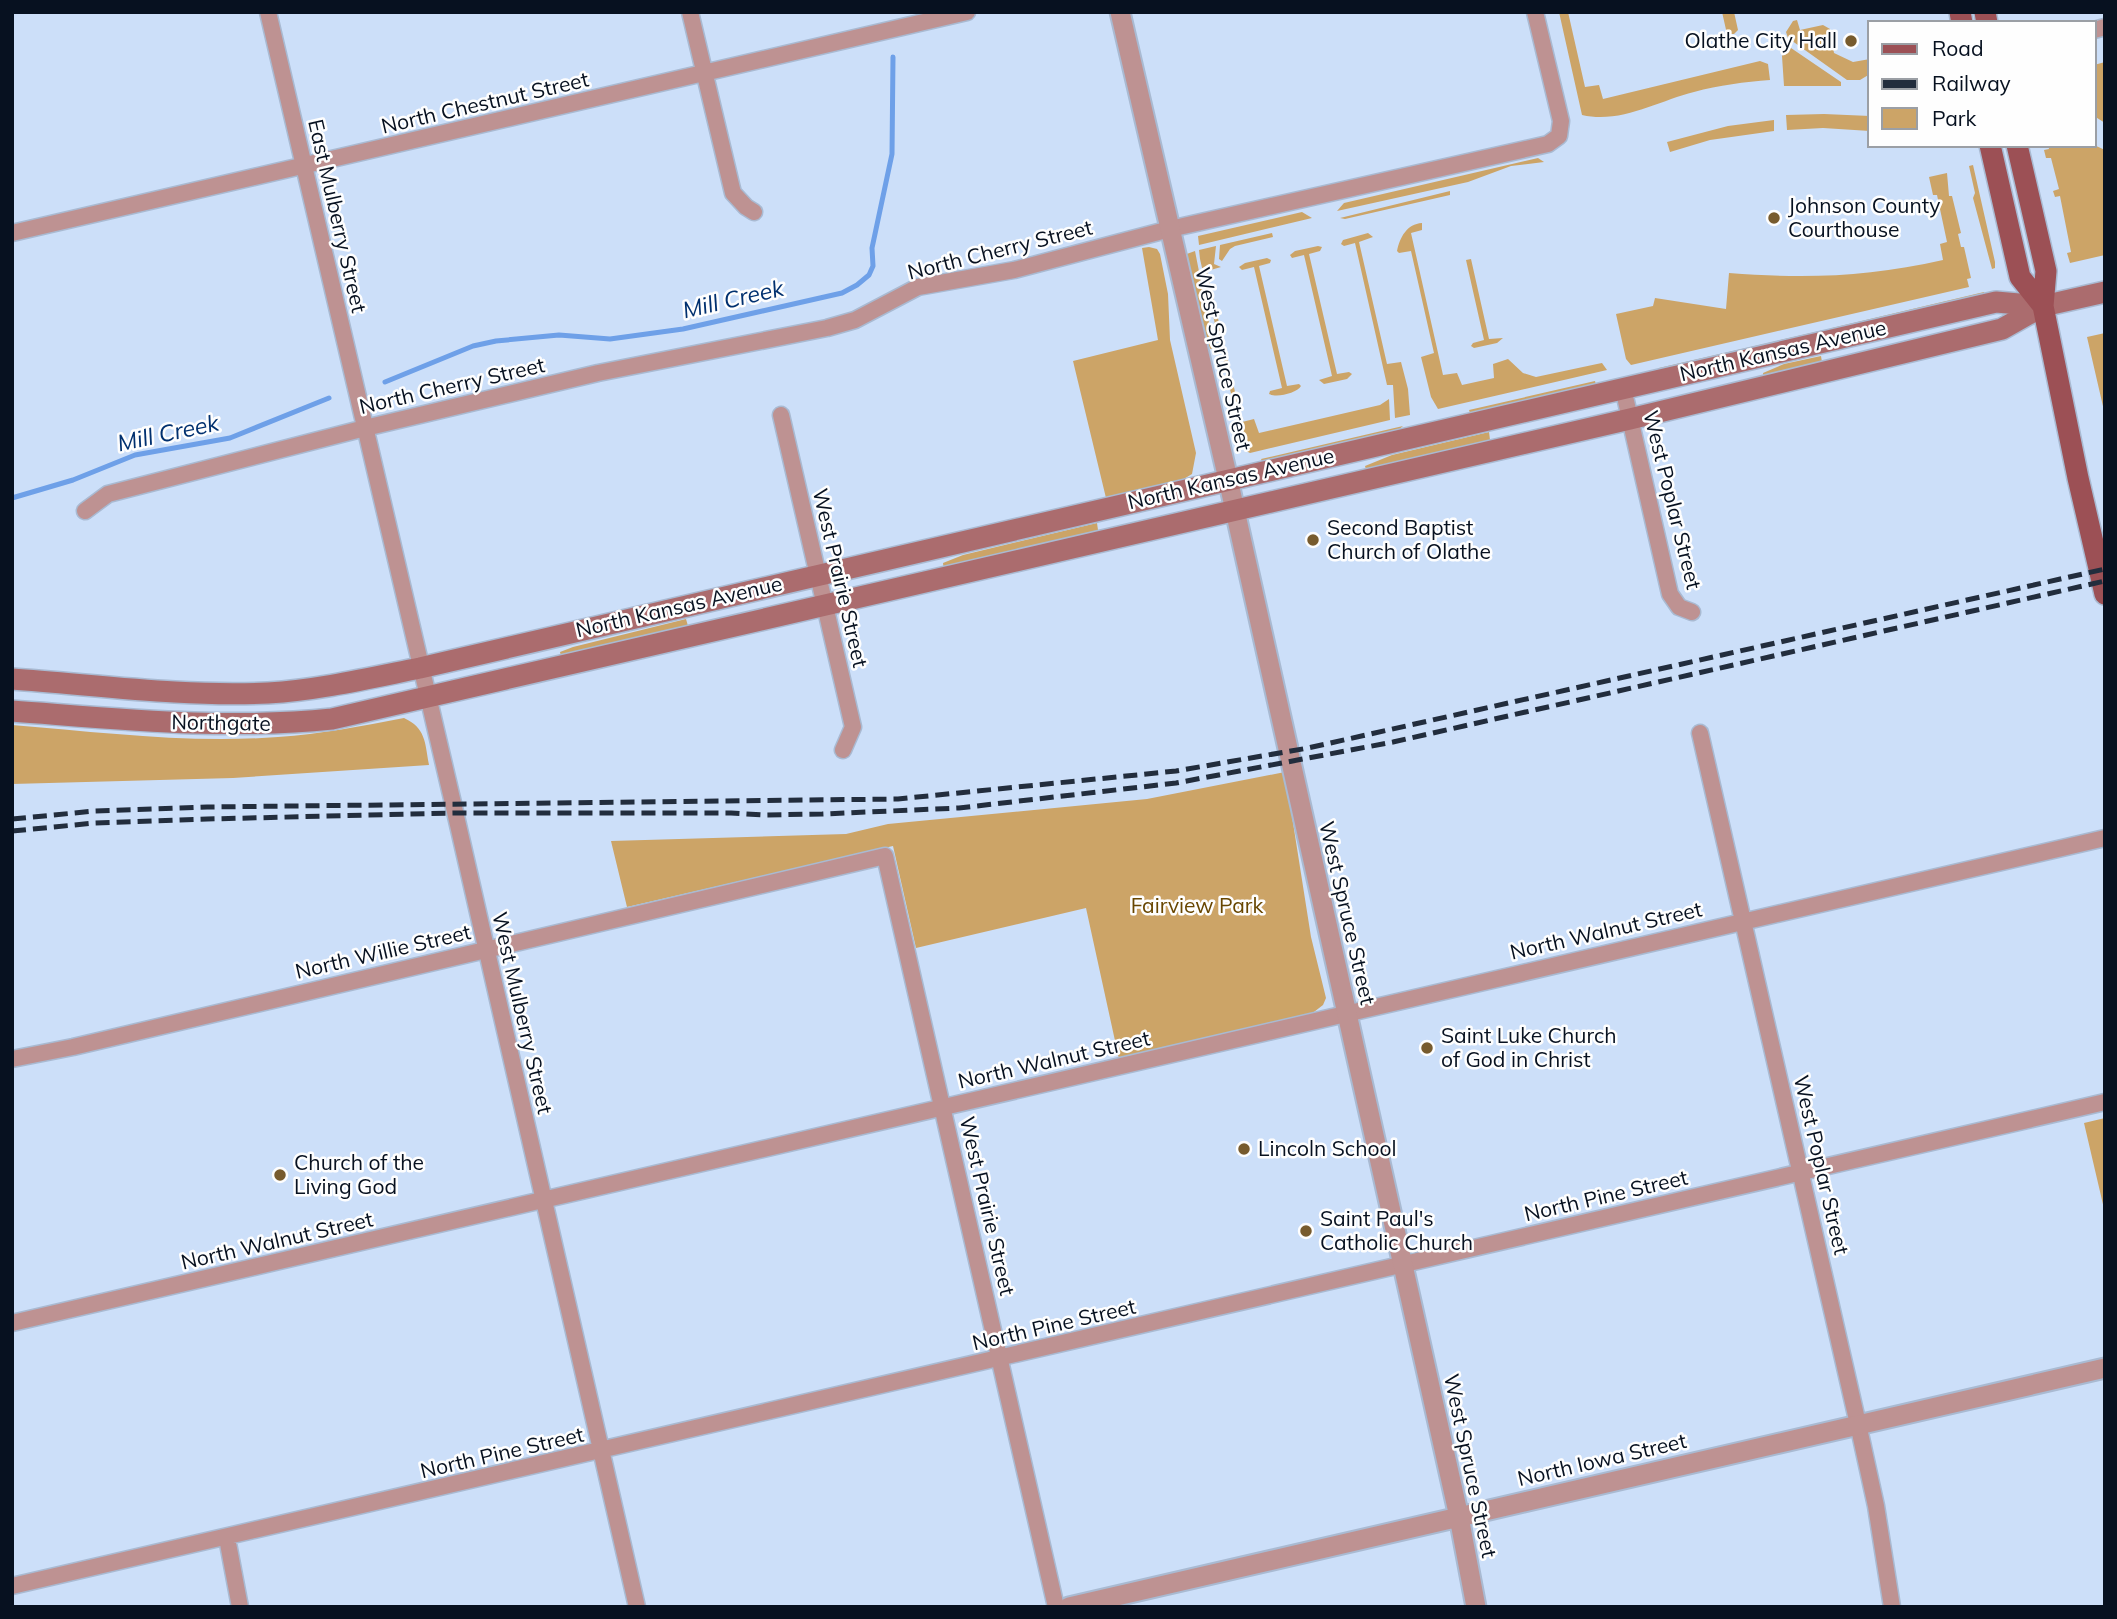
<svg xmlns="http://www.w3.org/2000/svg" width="2117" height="1619" viewBox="0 0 2117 1619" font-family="Mulish,sans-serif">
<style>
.green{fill:#cca467}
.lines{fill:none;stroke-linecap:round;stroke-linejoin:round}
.stream{stroke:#6ea0e8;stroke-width:5}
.minor-casing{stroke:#a9bad2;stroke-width:19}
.tertiary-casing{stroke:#a9bad2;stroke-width:23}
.secondary-casing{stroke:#a9bad2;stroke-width:24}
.primary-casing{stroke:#a9bad2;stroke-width:24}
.minor{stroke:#be9292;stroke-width:16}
.tertiary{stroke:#be9292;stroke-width:19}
.secondary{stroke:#ab6c6e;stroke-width:21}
.primary{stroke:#9c5055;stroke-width:21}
.rail{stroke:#222d3d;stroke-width:5;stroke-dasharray:14 7;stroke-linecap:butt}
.poi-dot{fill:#775b2e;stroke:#fefefe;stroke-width:2.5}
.labels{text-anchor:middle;stroke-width:5;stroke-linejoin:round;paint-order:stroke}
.poi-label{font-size:21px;fill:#071120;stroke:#fefefe;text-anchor:start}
.street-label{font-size:21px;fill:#071120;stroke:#fefefe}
.park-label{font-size:21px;fill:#684600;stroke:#fefefe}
.water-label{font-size:23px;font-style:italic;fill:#00306f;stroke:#fefefe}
</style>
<rect width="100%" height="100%" fill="#ccdff9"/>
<path class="green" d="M1559,12H1568L1585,87L1599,85L1603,99L1760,61L1768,64L1770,80C1745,82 1719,85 1694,92C1658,101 1621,124 1582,115Z
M1722,12H1734L1738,30L1734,34H1727Z
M1797,20L1800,30L1823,25L1830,29L1834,53L1853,62L1870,59V74L1860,80H1847L1788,38L1786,32L1793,21Z
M1791,48L1841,82V86H1784L1782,56L1786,50Z
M2105,62V123L2094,116V65Z
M1824,114L1870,116V131L1823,128L1787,130L1786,115Z
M1774,120V131L1710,140L1670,152L1667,142L1728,126Z
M2048,145H2094L2105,150V255L2070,263L2067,253L2071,252L2060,196L2055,197L2053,191L2059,189L2051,158H2046L2044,150L2049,149Z
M1538,158L1544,162L1511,166L1468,182L1337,211L1344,203Z
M1973,165L1995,262V268L1992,269L1973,198L1975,193L1969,166Z
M1947,173L1949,196H1952L1961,233L1958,234L1961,247H1964L1971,278L1967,279L1969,287L1631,365L1626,359L1616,314L1653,306L1655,298L1726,309L1729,273C1806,279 1868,277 1943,260L1940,244L1947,242L1937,195H1933L1929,177Z
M1450,191V195L1345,219L1340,218Z
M1302,212L1312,218L1199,245L1198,236Z
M1422,223V230L1411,233L1443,375L1457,373L1462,385L1494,378L1493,364L1508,359L1523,373L1536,377L1597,364L1602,363L1607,370L1438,409L1431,397L1421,357L1434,353L1411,251L1399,253L1397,251C1400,237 1407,224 1422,223Z
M1272,233L1273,237L1235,246L1230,249L1222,261L1219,259L1220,245Z
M1368,233L1373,237L1359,242L1387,364L1401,362L1408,389L1410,415L1395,418L1393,385H1387L1355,243L1344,246L1341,244L1343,240Z
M1216,246L1214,264L1221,267L1207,271L1242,422L1254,419L1259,433L1380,405L1389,399L1390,420L1250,453L1244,450L1200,259L1199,250Z
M1318,246L1322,247L1320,251L1309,254L1337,374L1349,372L1352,374L1347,379L1324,384L1319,380L1332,376L1304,255L1292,258L1290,255L1295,251Z
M1149,247L1157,249L1160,254L1168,294L1170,340L1196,453L1192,474L1182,480L1106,498L1073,361L1158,340L1142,248Z
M1195,251L1214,348L1210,349L1184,255Z
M1267,258L1271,260L1270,263L1259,266L1287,386L1299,384L1301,386C1297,393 1277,398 1269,394L1270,391L1282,388L1254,267L1242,270L1239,267L1245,263Z
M1471,259L1489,339L1503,338L1497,343L1474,348L1471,346L1473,343L1484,340L1466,260Z
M1984,292L1985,294L1833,329L1832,328Z
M1824,330L1820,333L1660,369L1659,368Z
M2105,333V415L2087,337Z
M1821,356L1822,362L1764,381L1763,373L1784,364Z
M1595,381L1596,385L1477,413H1470L1469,410Z
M1403,426L1396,432L1270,461H1262L1261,459Z
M1489,432L1490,440L1484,443L1367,473L1365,466L1392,455Z
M1097,523L1098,530L1086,536L944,571L943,563L963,555Z
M686,619L688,626L675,632L562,660L560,652L573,647Z
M404,718C426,728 425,743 429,765L233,778L12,784V725C100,732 190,744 278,737C321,734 362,726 404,718Z
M1285,772L1311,937L1326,998L1323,1005L1310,1015L1119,1059L1086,908L916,948L893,846L627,907L611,841L846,834L888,824L1147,799Z
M2105,1118V1213L2084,1123Z"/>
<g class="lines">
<path class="stream" d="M385,382L473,346L496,341L559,335L610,339L683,329L842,293L857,285L869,275L873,266L872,248L892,154L893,57
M12,498L73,480L135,455L230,438L329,398"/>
<g class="minor-casing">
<path id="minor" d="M268,12L453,803L637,1607
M690,12L733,193L746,207L754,212
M2094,30L2105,27
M12,233L967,12
M1623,388L1670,594L1679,607L1692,612
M781,415L853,727L843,750
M85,511L108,494L365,428L598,373L827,328L855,320L918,287L1014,270L1170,229L1548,144L1559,136L1561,121L1535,12
M1700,733L1858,1424L1876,1506L1892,1607
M12,1059L73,1047L885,856L1056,1607
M12,1323L2105,838
M227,1538L240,1607
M12,1586L2105,1102"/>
</g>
<g class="tertiary-casing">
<path id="tertiary" d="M1120,12L1228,479L1459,1517L1476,1607
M1069,1607L2105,1368"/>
</g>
<g class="secondary-casing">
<path id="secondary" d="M12,679C97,685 183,697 268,693C319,690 370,678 420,668L1996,302L2043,306
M12,711C121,719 222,730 332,719L1630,419L2002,329L2043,306L2105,292"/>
</g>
<g class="primary-casing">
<path id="primary" d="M1960,12L1962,23
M1985,12L1987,23
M1990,145L2020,277L2043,306
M2017,145L2046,271L2043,306L2078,478L2105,594"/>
</g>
<use href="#minor" class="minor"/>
<use href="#tertiary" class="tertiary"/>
<use href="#secondary" class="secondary"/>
<use href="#primary" class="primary"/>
<path class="rail" d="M12,819L95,811L207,807L898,799L1176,771L1308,748L2105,569
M12,831L95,823L207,819L455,813H731L766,815L822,814L959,808L1176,783L1393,742L2105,581"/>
</g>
<g class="poi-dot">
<circle cx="1851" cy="41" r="7"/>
<circle cx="1774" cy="218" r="7"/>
<circle cx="1313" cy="540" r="7"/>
<circle cx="1427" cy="1048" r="7"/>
<circle cx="1244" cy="1149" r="7"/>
<circle cx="280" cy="1175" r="7"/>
<circle cx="1306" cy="1231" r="7"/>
</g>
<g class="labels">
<g class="poi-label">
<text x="1837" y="48" text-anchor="end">Olathe City Hall</text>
<text x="1788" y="213">Johnson County<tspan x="1788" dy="24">Courthouse</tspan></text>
<text x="1327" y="535">Second Baptist<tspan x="1327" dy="24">Church of Olathe</tspan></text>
<text x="1441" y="1043">Saint Luke Church<tspan x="1441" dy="24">of God in Christ</tspan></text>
<text x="1258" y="1156">Lincoln School</text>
<text x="294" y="1170">Church of the<tspan x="294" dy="24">Living God</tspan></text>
<text x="1320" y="1226">Saint Paul's<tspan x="1320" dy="24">Catholic Church</tspan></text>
</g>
<g class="street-label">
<text transform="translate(485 103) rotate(-13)" y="7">North Chestnut Street</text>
<text transform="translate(337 216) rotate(77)" y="7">East Mulberry Street</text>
<text transform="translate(1000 250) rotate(-14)" y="7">North Cherry Street</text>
<text transform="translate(1783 351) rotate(-13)" y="7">North Kansas Avenue</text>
<text transform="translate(1223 359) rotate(77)" y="7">West Spruce Street</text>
<text transform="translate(452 386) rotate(-13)" y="7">North Cherry Street</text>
<text transform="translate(1231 479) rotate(-13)" y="7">North Kansas Avenue</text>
<text transform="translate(1672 500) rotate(76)" y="7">West Poplar Street</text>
<text transform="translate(840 578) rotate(77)" y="7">West Prairie Street</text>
<text transform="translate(679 607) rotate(-13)" y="7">North Kansas Avenue</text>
<text transform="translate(221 723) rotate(1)" y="7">Northgate</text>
<text transform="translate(1347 913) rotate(77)" y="7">West Spruce Street</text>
<text transform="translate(1606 931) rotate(-13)" y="7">North Walnut Street</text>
<text transform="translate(383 952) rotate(-13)" y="7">North Willie Street</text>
<text transform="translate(522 1013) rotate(77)" y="7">West Mulberry Street</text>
<text transform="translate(1054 1060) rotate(-13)" y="7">North Walnut Street</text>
<text transform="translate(1821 1165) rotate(77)" y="7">West Poplar Street</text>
<text transform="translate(1606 1196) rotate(-13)" y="7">North Pine Street</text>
<text transform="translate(987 1206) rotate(77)" y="7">West Prairie Street</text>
<text transform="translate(277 1241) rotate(-13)" y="7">North Walnut Street</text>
<text transform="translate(1054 1325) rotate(-13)" y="7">North Pine Street</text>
<text transform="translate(502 1453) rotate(-13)" y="7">North Pine Street</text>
<text transform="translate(1602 1460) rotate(-13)" y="7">North Iowa Street</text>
<text transform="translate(1470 1466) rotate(78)" y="7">West Spruce Street</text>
</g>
<g class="park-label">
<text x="1197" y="913">Fairview Park</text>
</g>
<g class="water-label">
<text transform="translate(733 299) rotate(-13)" y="8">Mill Creek</text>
<text transform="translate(168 433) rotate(-12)" y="8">Mill Creek</text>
</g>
</g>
<rect width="2117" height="1619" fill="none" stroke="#071120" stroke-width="28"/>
<rect x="1868" y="21" width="228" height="126" fill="#fefefe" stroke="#9b9fa5" stroke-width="2"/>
<rect x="1882" y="44" width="35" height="10" fill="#9c5055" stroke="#9b9fa5" stroke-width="2"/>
<text x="1932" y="56" font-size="21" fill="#071120">Road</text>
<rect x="1882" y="79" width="35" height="10" fill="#222d3d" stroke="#9b9fa5" stroke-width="2"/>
<text x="1932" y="91" font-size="21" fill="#071120">Railway</text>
<rect x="1882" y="108" width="35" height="21" fill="#cca467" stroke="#9b9fa5" stroke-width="2"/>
<text x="1932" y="126" font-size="21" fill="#071120">Park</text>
</svg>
